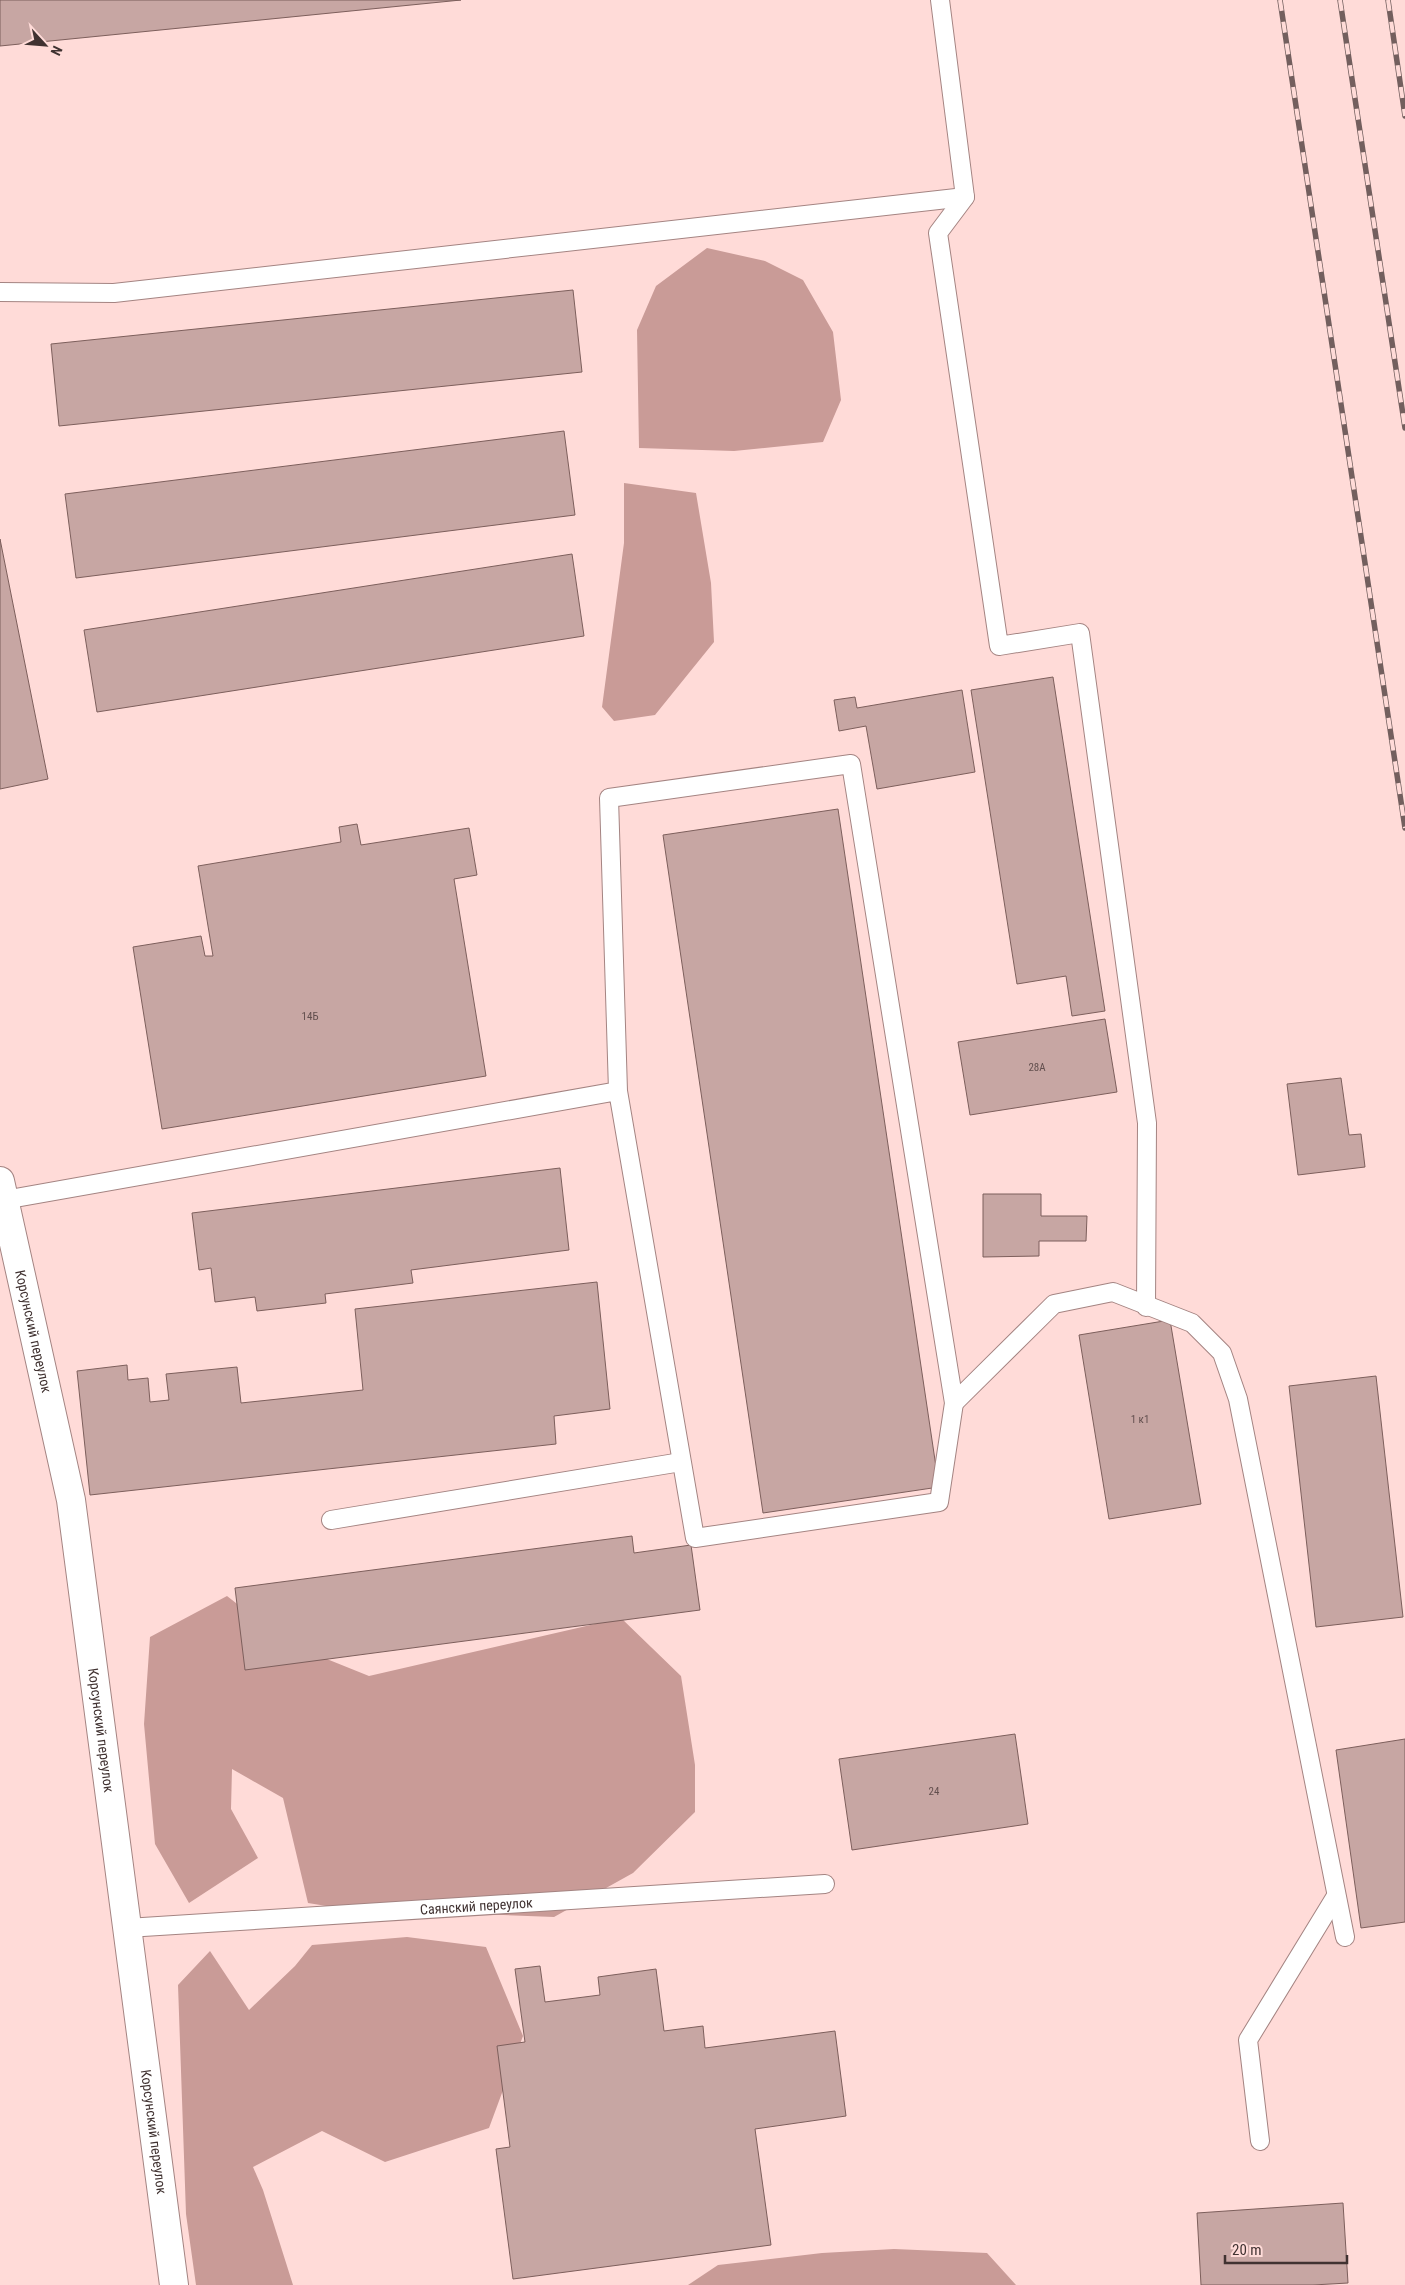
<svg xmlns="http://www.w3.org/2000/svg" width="1405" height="2285" viewBox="0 0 1405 2285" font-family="'Roboto Condensed',sans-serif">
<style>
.forest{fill:#c99b97}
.building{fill:#c7a6a3;stroke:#7d5f5c}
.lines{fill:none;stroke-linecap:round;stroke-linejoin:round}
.service-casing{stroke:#a48482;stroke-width:20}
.minor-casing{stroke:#a48482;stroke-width:30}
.service{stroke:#fff;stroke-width:18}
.minor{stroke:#fff;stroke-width:28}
.rail-casing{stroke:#735f5e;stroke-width:5.5}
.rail{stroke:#ffdbd8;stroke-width:4;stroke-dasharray:11;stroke-linecap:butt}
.labels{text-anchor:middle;stroke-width:4;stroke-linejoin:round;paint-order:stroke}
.number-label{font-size:11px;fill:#624f4e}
.street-label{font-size:14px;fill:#403231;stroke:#ffdbd8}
</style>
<rect width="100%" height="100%" fill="#ffdbd8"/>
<path class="forest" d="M707,248L765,261L803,280L833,332L841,400L823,442L734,451L639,448L637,330L656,286Z
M624,483L696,493L711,583L714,642L655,715L614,721L602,707L624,543Z
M227,1596L287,1643L369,1676L621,1618L681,1676L695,1765V1812L633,1873L554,1917L345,1909L308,1903L283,1798L232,1769L231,1809L258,1858L189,1903L155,1844L144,1724L150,1637Z
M407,1937L486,1947L523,2036L489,2128L385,2162L322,2131L253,2167L263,2190L293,2285H196L186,2214L178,1985L210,1951L249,2010L295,1966L312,1945Z
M894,2249L987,2253L1016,2285H688L718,2265L822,2253Z"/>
<path class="building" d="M0,0H461L0,46Z
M573,290L582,372L59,426L51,344Z
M564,431L575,515L76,578L65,494Z
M0,539L48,779L0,789Z
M572,554L584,636L97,712L84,630Z
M1053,677L1105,1011L1072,1016L1066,976L1017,984L971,690Z
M962,690L975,772L877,789L866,726L839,731L834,700L855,697L857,708Z
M838,809L939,1487L763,1513L663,835Z
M357,824L361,845L469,828L477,875L454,879L486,1076L162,1129L133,947L201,936L205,956H213L198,866L341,842L339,827Z
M1105,1019L1117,1092L970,1115L958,1042Z
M1341,1078L1349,1135L1361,1134L1365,1167L1298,1175L1287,1084Z
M560,1168L569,1250L411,1270L413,1283L325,1294L326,1303L257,1311L255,1297L215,1302L211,1268L199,1270L192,1213Z
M983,1194H1041V1216H1087L1086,1241H1039V1256L983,1257Z
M597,1282L610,1409L554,1416L556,1444L90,1495L77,1371L127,1365L128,1380L148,1378L150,1402L169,1400L166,1374L237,1367L241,1403L363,1390L355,1309Z
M1170,1320L1201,1504L1109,1519L1079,1335Z
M1376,1376L1403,1617L1316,1627L1289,1386Z
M632,1536L634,1553L691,1545L700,1610L245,1670L235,1588Z
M1015,1734L1028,1824L852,1850L839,1759Z
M1405,1739V1922L1361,1928L1336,1750Z
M540,1966L545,2002L600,1995L598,1977L656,1969L664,2031L703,2026L705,2048L835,2031L846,2116L755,2129L771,2245L513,2279L496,2149L510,2147L497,2046L525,2042L515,1969Z
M1343,2203L1348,2283L1313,2285H1201L1197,2213Z"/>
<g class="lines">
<g class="service-casing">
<g id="service">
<path d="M940,0L965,197L938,233L999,646L1080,633L1147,1123L1146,1307"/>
<path d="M0,292L114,293L965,197"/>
<path d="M4,1200L618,1091L609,798L851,764L954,1403L939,1502L695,1538L618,1091"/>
<path d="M954,1403L1054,1304L1113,1292L1192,1323L1222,1353L1238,1399L1345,1937"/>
<path d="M331,1520L681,1462"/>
<path id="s1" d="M127,1928L825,1884"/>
<path d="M1260,2141L1248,2040L1336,1896"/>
</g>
</g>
<g class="minor-casing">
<g id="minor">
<path id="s2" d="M0,1181L71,1500L174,2285"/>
</g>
</g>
<use href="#service" class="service"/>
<use href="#minor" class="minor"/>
<g class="rail-casing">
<path id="rail" d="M1280,0L1405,828
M1340,0L1405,428
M1388,0L1405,116"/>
</g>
<use href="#rail" class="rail"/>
</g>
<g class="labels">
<g class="number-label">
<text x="310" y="1020">14Б</text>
<text x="1037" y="1071">28А</text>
<text x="1140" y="1423">1 к1</text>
<text x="934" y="1795">24</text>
</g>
<g class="street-label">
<text dy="5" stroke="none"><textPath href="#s2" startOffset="154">Корсунский переулок</textPath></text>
<text dy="5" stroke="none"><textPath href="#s2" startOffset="559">Корсунский переулок</textPath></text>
<text dy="5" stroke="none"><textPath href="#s1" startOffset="350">Саянский переулок</textPath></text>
<text dy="5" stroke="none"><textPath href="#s2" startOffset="964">Корсунский переулок</textPath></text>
</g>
</g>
<g transform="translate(45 45) rotate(116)" stroke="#ffdbd8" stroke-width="4" paint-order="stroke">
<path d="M0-4L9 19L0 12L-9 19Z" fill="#403231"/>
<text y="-8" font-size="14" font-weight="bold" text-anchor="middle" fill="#403231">N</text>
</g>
<path d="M1225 2255v8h122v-8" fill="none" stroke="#403231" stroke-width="2.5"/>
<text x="1232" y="2255" font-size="15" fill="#403231" stroke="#ffdbd8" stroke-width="4" paint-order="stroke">20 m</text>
</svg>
